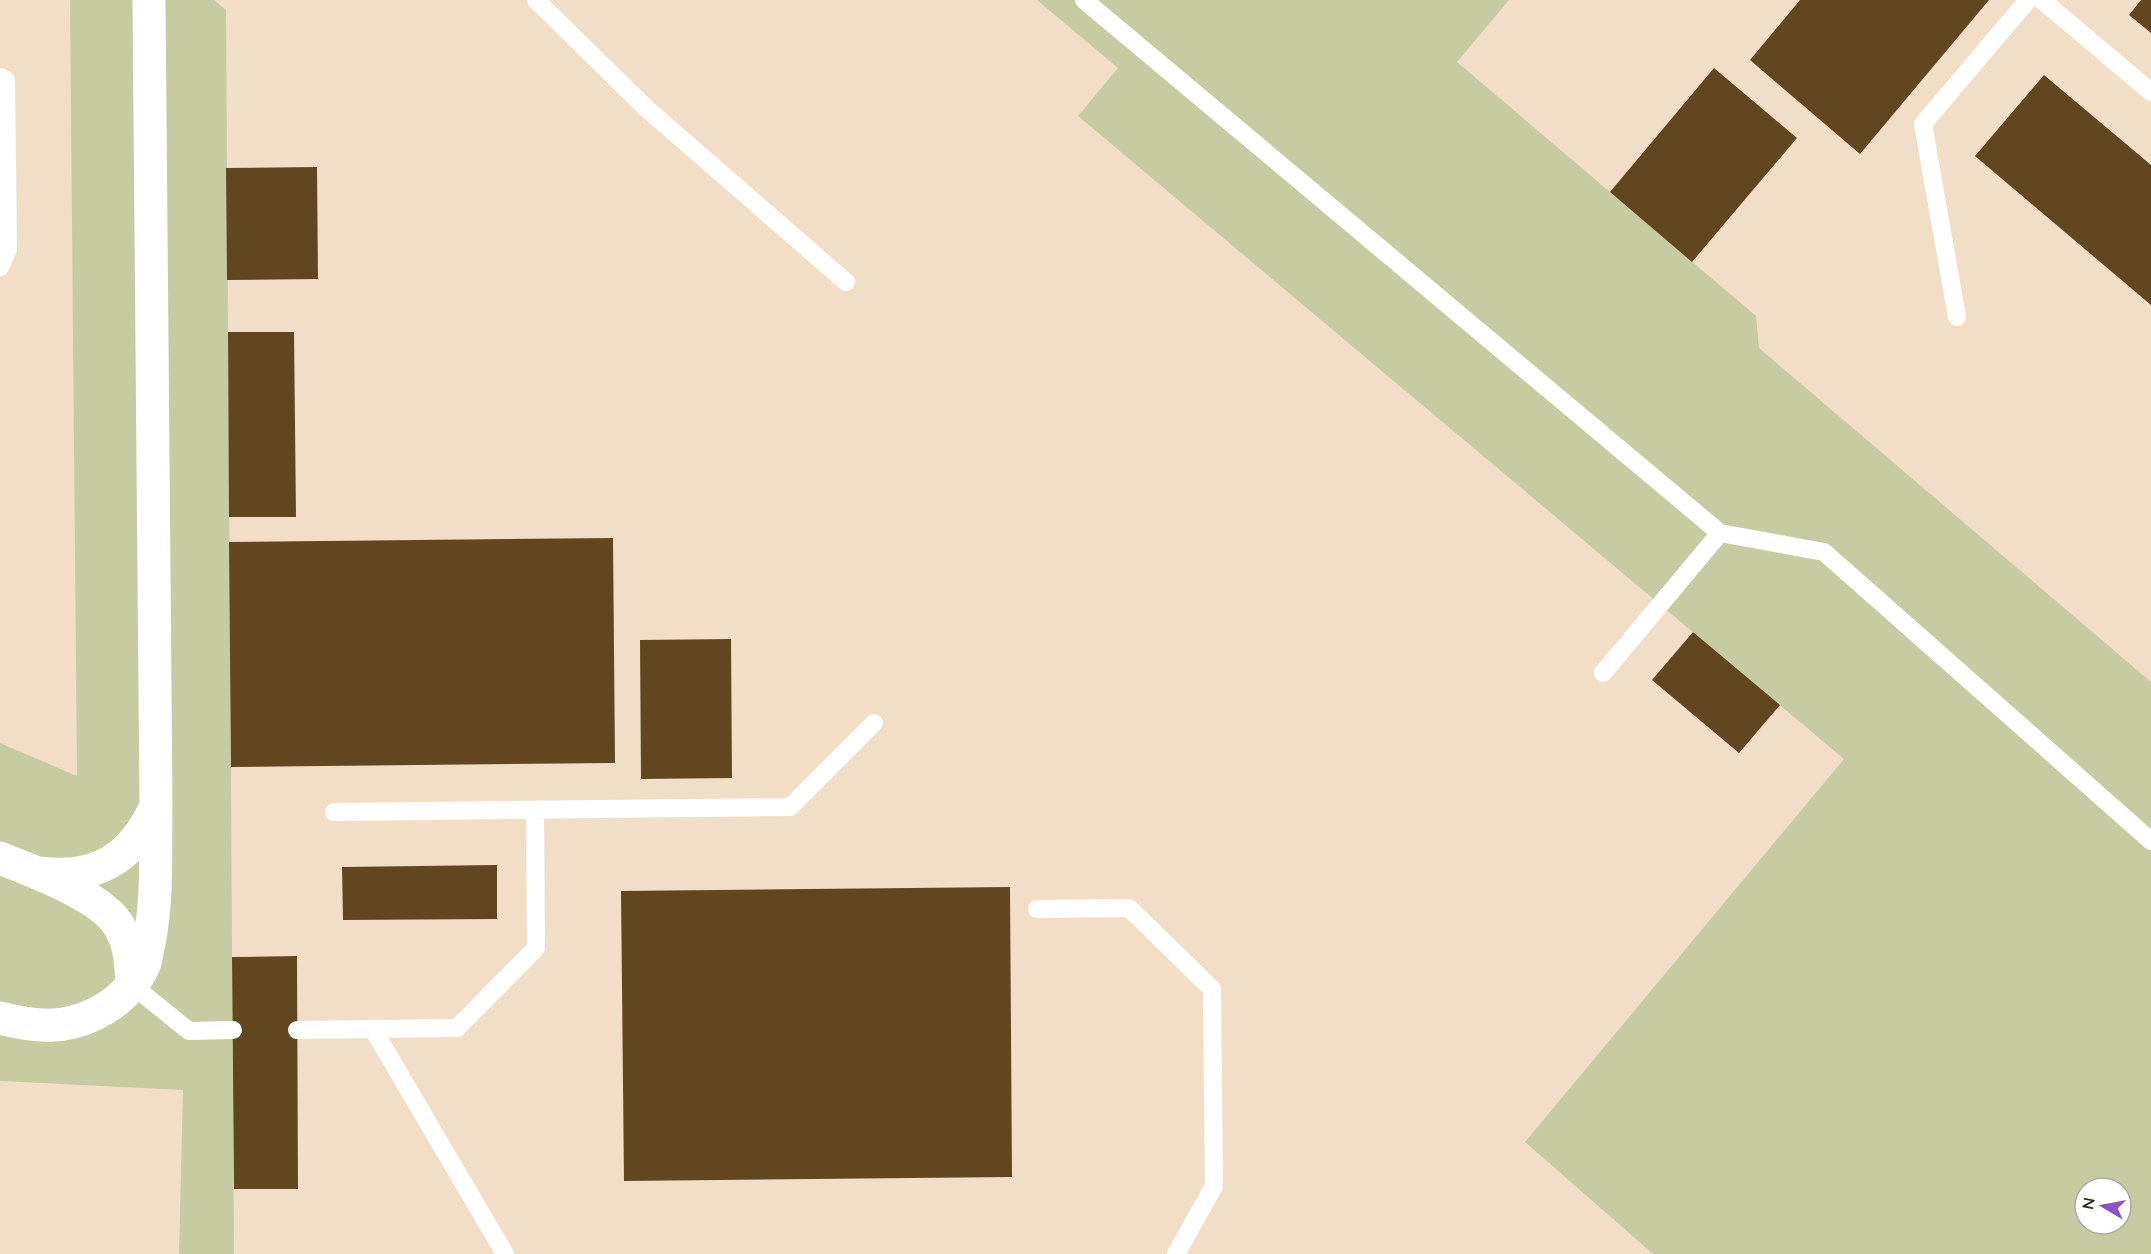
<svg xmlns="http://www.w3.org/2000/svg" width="2151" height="1254" viewBox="0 0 2151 1254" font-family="Quicksand,sans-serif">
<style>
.green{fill:#c7cba2;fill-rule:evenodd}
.building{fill:#62461f}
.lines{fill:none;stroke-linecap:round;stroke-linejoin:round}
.service{stroke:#fff;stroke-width:18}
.minor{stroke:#fff;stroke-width:33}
</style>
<rect width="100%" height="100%" fill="#f2dec7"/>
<path class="green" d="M70,0H214L226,10L234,1254H179L183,1090L0,1081V743L77,776Z
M1037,0H1509L1457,62L1756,316L1759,348L2151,682V1254H1653L1525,1142L1844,759L1078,116L1118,68ZM2085,1188H2121V1224H2085Z"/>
<path class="building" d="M1800,0H1989L1860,154L1750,60Z
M2141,0H2151V33L2129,15Z
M1714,68L1797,138L1692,262L1610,192Z
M2044,75L2151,165V305L1975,156Z
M317,167L318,279L227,280L226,168Z
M228,332H294L296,517H229Z
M613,538L615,763L231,767L229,542Z
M1693,632L1780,705L1739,753L1652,680Z
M731,639L732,778L641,779L640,640Z
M497,865V919L343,920L342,867Z
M1010,887L1012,1177L624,1181L621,891Z
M297,956L298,1189H234L232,957Z"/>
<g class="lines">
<path class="service" d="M536,0L646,108L846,282
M1084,0L1720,533L1824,552L2151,841
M2042,0L2151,92
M0,77L6,80L8,249L0,267
M1957,317L1923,124L2028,0
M1603,673L1720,533
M334,812L790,807L874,723
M1037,909L1129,908L1212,989L1214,1186L1176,1254
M132,985L189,1031L233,1030
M373,1029L505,1254
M297,1030L457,1028L536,948L535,810"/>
<path class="minor" d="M0,858C32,871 102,896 119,926C130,944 131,963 132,983
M41,873C97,880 132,858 155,808
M0,1018C35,1027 64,1030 97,1013C117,1003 135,986 144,965C147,958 147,950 149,943C158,898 155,852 156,806L149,0"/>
</g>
<g transform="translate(2103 1206) rotate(280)"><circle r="28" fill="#ffffff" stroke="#adaaa6" stroke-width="1.5"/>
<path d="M0-4.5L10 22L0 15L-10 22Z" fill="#8f51c7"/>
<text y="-9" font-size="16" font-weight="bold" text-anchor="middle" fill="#322a21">N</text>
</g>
</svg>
